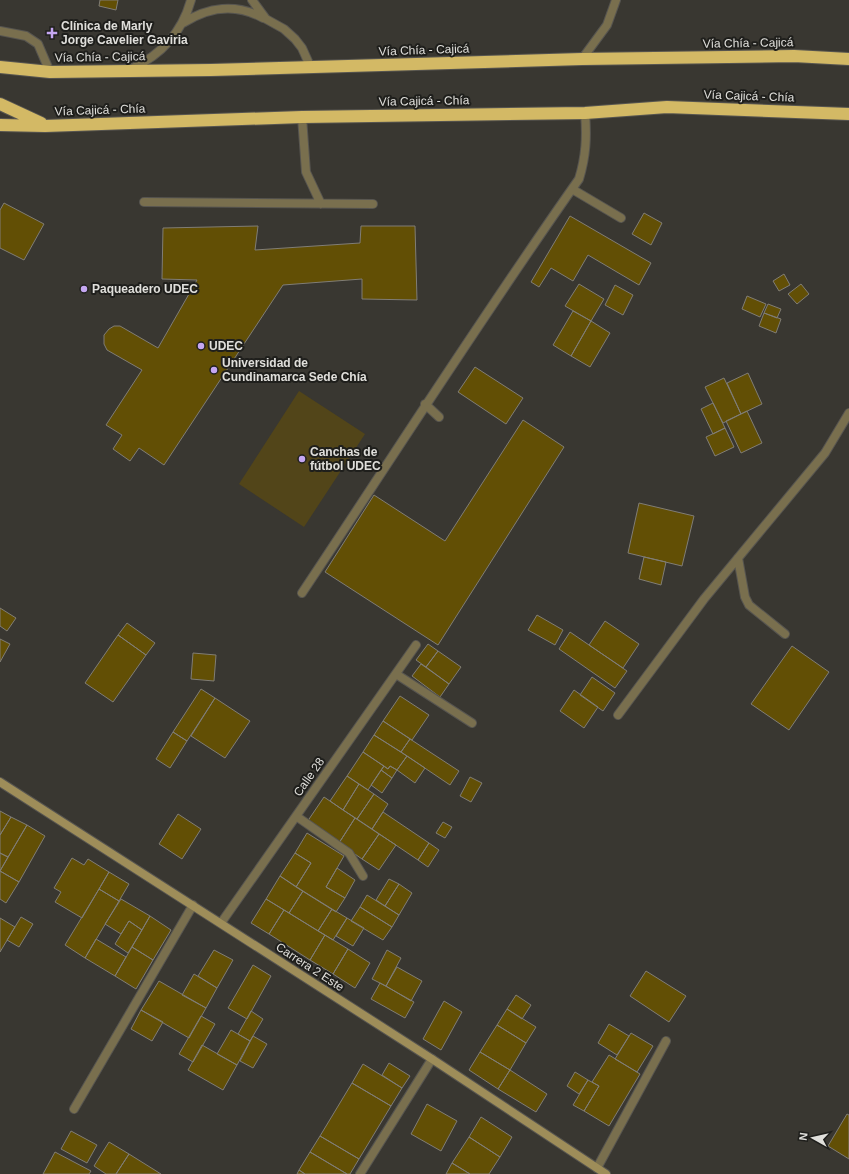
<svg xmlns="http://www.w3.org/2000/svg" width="849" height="1174" viewBox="0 0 849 1174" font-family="Arial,sans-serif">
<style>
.green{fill:#524519}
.building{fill:#624f05;stroke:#807d76}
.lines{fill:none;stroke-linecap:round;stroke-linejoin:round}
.lane-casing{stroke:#575550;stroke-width:10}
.street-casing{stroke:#575550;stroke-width:10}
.secondary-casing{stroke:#575550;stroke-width:10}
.highway-casing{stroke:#575550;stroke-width:14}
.lane{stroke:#796f4e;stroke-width:8}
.street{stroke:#796f4e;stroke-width:8}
.secondary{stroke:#9e8d59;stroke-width:8}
.highway{stroke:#d3b965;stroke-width:12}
.poi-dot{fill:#c5a7f1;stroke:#1f1f1c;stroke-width:1.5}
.labels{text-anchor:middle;stroke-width:4;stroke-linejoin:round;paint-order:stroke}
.poi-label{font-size:12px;font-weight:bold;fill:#e0dfdb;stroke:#1f1f1c;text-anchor:start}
.street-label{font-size:12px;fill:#e0dfdb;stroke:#1f1f1c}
</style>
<rect width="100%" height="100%" fill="#393731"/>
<path class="green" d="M299,391L365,434L304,527L239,484Z"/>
<path class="building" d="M100,0H118L116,10L99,6Z
M4,203L44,224L24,260L0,248V210Z
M644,213L662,223L651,245L632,234Z
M570,216L651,263L639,285L588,255L573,281L551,268L539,287L531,282Z
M258,226L255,250L360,243L361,226H415L417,300L362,299V279L283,285L164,465L139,448L130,461L113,449L122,435L106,425L142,370L107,350L104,344V335L109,329L114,326H120L158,348L197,280L162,279L163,228Z
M784,274L790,285L779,291L773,281Z
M579,284L604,299L591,321L565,306Z
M801,284L809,294L797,304L788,294Z
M615,285L633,295L623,315L605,305Z
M747,296L766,304L760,317L742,309Z
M768,304L781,309L777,318L764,313Z
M573,311L591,321L571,356L553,345Z
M764,313L781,319L776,333L759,326Z
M591,321L610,333L590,367L571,356Z
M475,367L523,398L506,424L458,392Z
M748,373L762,404L741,414L727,383Z
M724,378L741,414L723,423L705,387Z
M713,403L725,428L713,434L701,409Z
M747,411L762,443L741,453L726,421Z
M523,420L564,447L438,645L325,572L374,495L445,541Z
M725,428L734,447L715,456L706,437Z
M639,503L694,516L682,566L628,553Z
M644,557L666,562L661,585L639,579Z
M0,608L16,618L7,631L0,626Z
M537,615L563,630L555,645L528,630Z
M605,621L639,644L623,668L589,645Z
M127,623L155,643L146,655L118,635Z
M570,632L627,671L615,688L559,649Z
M118,635L146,655L113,702L85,683Z
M0,639L10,644L0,662Z
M428,644L438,651L426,667L416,660Z
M792,646L829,672L789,730L751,704Z
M438,651L461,667L449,684L426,667Z
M193,653L216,655L214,681L191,679Z
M421,664L449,684L440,697L412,676Z
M592,677L615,693L603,711L580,695Z
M201,689L215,698L187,741L173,732Z
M574,690L598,707L584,728L560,711Z
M400,696L429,715L412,740L383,721Z
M215,698L250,721L225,758L191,736Z
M383,721L410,739L401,752L374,735Z
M173,732L187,741L170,768L156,759Z
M374,735L407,756L397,770L390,766L388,769L363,752Z
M410,739L459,771L450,785L401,752Z
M363,752L384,766L368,790L347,776Z
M407,756L425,768L415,783L397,770Z
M384,766L388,769L390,766L397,770L392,778L381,770Z
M381,770L392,778L382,793L371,785Z
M347,776L359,784L343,810L330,801Z
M470,777L482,783L471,802L460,796Z
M359,784L374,794L357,819L343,810Z
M374,794L388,804L372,829L357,819Z
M324,797L355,818L339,843L307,822Z
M0,811L11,817L0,835Z
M383,812L429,843L418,860L372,829Z
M178,814L201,829L182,859L159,844Z
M11,817L27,825L8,857L0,853V835Z
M355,818L379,834L362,859L339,843Z
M443,822L452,827L445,838L436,833Z
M27,825L45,836L19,882L0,871Z
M307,833L344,856L326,887L345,898L336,912L296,887L311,863L295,853Z
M379,834L396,845L379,870L362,859Z
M429,843L439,850L428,867L418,860Z
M0,853L8,857L0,871Z
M295,853L311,863L296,887L280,876Z
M72,858L84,865L88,859L109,872L82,918L55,902L61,892L54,888Z
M337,868L355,880L345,898L326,887Z
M0,871L19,882L6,903L0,899Z
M109,872L129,884L119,901L99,889Z
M280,876L303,891L289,913L266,899Z
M389,879L399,884L385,906L376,900Z
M399,884L412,893L399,915L385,906Z
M99,889L119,901L85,958L65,945Z
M303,891L332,909L318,931L289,913Z
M367,895L399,915L392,927L360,907Z
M121,899L150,916L142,930L129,921L121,934L105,924Z
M266,899L284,910L269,934L251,923Z
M360,907L392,927L383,940L351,921Z
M332,909L347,918L333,940L318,931Z
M284,910L325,935L310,960L269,934Z
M150,916L171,930L153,960L132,947Z
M21,917L33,924L19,947L7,940Z
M0,918L15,927L0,952Z
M347,918L364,928L353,946L336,936Z
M129,921L142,930L128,953L115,944Z
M325,935L348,949L333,974L310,960Z
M96,939L126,957L115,976L85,958Z
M132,947L153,960L136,989L115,976Z
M348,949L370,963L355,988L333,974Z
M214,950L233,960L217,988L198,976Z
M387,950L401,958L386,986L372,979Z
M253,965L271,976L247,1019L228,1008Z
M397,967L422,981L411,1001L386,986Z
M646,971L686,996L669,1022L630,996Z
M194,974L217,988L206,1008L182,995Z
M159,981L206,1008L189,1038L141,1010Z
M380,983L414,1002L405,1018L371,999Z
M516,995L531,1005L522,1019L507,1009Z
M444,1001L462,1012L441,1050L423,1039Z
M507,1009L536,1027L526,1043L497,1025Z
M141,1010L163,1022L152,1041L131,1029Z
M251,1011L263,1019L250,1041L238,1034Z
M201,1016L215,1024L193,1062L179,1054Z
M609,1024L629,1036L617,1055L598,1043Z
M497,1025L526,1043L510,1070L480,1052Z
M231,1030L250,1041L237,1065L217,1054Z
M631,1033L653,1046L637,1072L615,1059Z
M253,1036L267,1044L253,1068L240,1061Z
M202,1045L237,1065L223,1090L188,1070Z
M480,1052L510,1070L498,1089L469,1070Z
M609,1055L640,1074L609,1126L584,1111L599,1086L592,1082Z
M389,1063L410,1076L402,1088L382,1075Z
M363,1064L402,1088L391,1106L352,1083Z
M510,1070L547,1094L536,1112L498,1089Z
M575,1072L588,1080L579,1094L567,1086Z
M588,1080L599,1086L584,1111L573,1105Z
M352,1083L391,1106L359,1159L320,1136Z
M427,1104L457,1121L441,1151L411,1134Z
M847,1114L849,1115V1159L828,1146Z
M481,1117L512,1137L500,1157L469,1137Z
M71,1131L97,1145L87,1163L61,1149Z
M320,1136L359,1159L350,1174H347L310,1152Z
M469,1137L500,1157L489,1174H470L452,1163Z
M109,1142L129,1154L116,1174H106L94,1166Z
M55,1152L91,1171L89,1174H43Z
M310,1152L347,1174H305L299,1170Z
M129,1154L161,1174H116Z
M452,1163L470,1174H446Z
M299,1170L305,1174H297Z"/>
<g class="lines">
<g class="lane-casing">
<path id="lane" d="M252,0L266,19L284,29L295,39L302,48L311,68
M183,23C208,7 236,3 263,18
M0,31L26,36L38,44L50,72
M582,59L607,25L616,0
M131,69C161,55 182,33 191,0
M302,117L306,172L321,204
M572,189L621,218
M144,202L373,204
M425,404L439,417
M738,558L745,597L749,605L785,634
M302,593C394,455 483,315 579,179C586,156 587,137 585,113
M618,715L704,599L825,453L849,413
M597,1168L666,1041"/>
</g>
<g class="street-casing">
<path id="street" d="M396,674L472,723
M296,816L349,853L363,876
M221,923L416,645
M74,1109L193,905
M360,1174L432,1059"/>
</g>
<g class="secondary-casing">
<path id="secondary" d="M0,782L432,1059L606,1174"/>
</g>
<g class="highway-casing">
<path id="highway" d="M0,67L50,72L211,70L582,59L794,56L849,59
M0,104L41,123
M0,125L45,126L302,117L585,113L667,107L849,114"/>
</g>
<use href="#lane" class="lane"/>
<use href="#street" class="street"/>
<use href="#secondary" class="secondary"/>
<use href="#highway" class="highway"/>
</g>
<g class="poi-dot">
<path d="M50 27h4v4h4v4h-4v4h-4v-4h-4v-4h4z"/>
<circle cx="84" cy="289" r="4"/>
<circle cx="201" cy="346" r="4"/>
<circle cx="214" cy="370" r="4"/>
<circle cx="302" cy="459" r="4"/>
</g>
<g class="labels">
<g class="poi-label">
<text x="61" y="30">Clínica de Marly<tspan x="61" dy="14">Jorge Cavelier Gaviria</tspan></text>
<text x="92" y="293">Paqueadero UDEC</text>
<text x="209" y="350">UDEC</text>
<text x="222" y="367">Universidad de<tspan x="222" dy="14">Cundinamarca Sede Chía</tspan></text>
<text x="310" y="456">Canchas de<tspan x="310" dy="14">fútbol UDEC</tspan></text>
</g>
<g class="street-label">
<text transform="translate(748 43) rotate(-1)" y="4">Vía Chía - Cajicá</text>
<text transform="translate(424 50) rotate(-2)" y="4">Vía Chía - Cajicá</text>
<text transform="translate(100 57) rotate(-1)" y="4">Vía Chía - Cajicá</text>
<text transform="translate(749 96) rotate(2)" y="4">Vía Cajicá - Chía</text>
<text transform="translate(424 101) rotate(-1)" y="4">Vía Cajicá - Chía</text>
<text transform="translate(100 110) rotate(-2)" y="4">Vía Cajicá - Chía</text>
<text transform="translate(309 777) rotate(-55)" y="4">Calle 28</text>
<text transform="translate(310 967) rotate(33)" y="4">Carrera 2 Este</text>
</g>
</g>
<g transform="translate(813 1138) rotate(278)" stroke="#1f1f1c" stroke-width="3" paint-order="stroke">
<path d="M0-3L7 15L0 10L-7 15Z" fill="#e0dfdb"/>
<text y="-6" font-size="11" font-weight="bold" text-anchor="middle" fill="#e0dfdb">N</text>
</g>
</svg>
